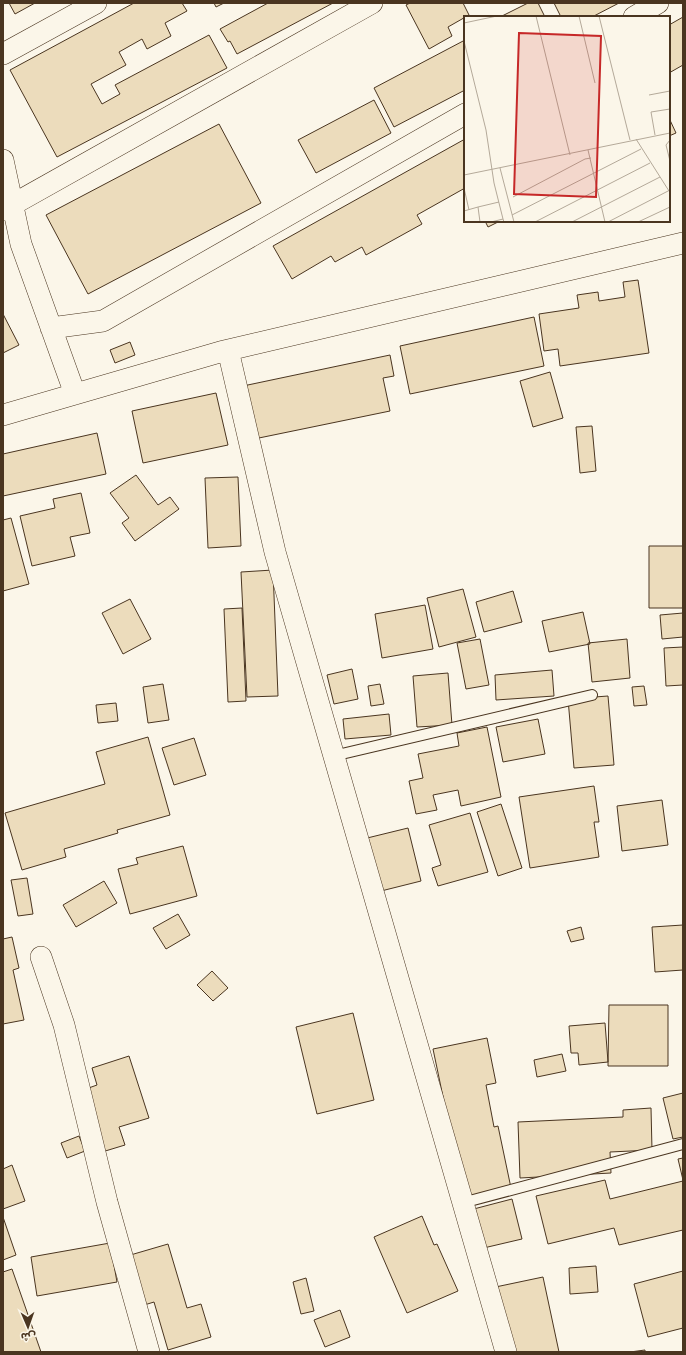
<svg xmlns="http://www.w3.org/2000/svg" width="686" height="1355" viewBox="0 0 686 1355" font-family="'Crimson Pro','Noto Sans Arabic',serif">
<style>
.building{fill:#ecdcbc;stroke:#4a3520}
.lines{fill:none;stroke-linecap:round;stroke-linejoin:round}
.service-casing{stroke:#4a3520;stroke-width:12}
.minor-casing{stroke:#4a3520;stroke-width:22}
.service{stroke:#fbf6e9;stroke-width:10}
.minor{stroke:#fbf6e9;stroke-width:21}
.inset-road{fill:none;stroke:#b4a999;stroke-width:1}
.view{fill:#c62828;fill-opacity:0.15;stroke:#c62828;stroke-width:2}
.inset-edge{fill:none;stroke:#4a3520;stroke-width:2}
</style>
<rect width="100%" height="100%" fill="#fbf6e9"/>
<path class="building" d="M9,3H35L15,14Z
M134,3H182L187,11L165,23L171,36L147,49L142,39L119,52L126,65L91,84L102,104L120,94L115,85L209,35L227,68L57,157L10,70Z
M214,3H224L216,7Z
M268,3H333L237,54L230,41L228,42L220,29Z
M410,3H463L469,15L448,27L452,36L429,49L406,5Z
M528,3H538L545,17H500Z
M554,3H619L592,17H561Z
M683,17V65L669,73V25Z
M465,40V90L394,127L374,88Z
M374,100L391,133L316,173L298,140Z
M669,118L676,133L669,136Z
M219,124L261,203L88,294L46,215Z
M465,139V188L417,215L422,224L366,255L362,247L335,262L331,256L292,279L273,246Z
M485,221H500L488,227Z
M638,280L649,353L560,366L558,349L544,351L539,314L579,308L577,295L598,292L599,301L625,297L623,282Z
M3,314L19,345L3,353Z
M534,317L544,366L410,394L400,346Z
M130,342L135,355L115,363L110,350Z
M390,355L394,376L383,378L390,411L254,439L243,386Z
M550,372L563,418L533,427L520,381Z
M216,393L228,445L143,463L132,411Z
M592,426L596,471L580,473L576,427Z
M97,433L106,474L3,496V454Z
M136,475L158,505L170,497L179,509L135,541L122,523L129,518L110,493Z
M238,477L241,546L208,548L205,478Z
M81,493L90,533L70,537L75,556L32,566L20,516L55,508L53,499Z
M11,518L29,584L3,591V520Z
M649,546H683V608H649Z
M273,570L278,696L247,697L241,572Z
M463,589L476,637L439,647L427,598Z
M513,591L522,622L484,632L476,602Z
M130,599L151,639L123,654L102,613Z
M425,605L433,649L382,658L375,614Z
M242,608L246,701L228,702L224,609Z
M583,612L590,644L549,652L542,621Z
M683,613V637L662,639L660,615Z
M480,639L489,685L466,689L457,643Z
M627,639L630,678L592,682L588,643Z
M683,647V685L666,686L664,648Z
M352,669L358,699L334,704L327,675Z
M552,670L554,696L496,700L495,675Z
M448,673L452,725L417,727L413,676Z
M163,684L169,720L148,723L143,687Z
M380,684L384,704L371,706L368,686Z
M644,686L647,705L634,706L632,687Z
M608,696L614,765L574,768L568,699Z
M116,703L118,721L98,723L96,705Z
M389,714L391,735L345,739L343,719Z
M538,719L545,754L503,762L496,727Z
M487,727L501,797L461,806L458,790L433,795L437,810L416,814L409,781L423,778L418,754L459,746L457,733Z
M148,737L170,815L117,830L118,833L64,849L66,857L22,870L5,813L105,784L96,752Z
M194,738L206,775L174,785L162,748Z
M594,786L599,822H594L599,857L530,868L519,797Z
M662,800L668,845L622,851L617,806Z
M501,804L522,868L498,876L477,812Z
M470,813L488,872L438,886L432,868L441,865L429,825Z
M408,828L421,881L373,893L359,840Z
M183,846L197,896L130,914L118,869L138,864L136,858Z
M27,878L33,914L18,916L11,880Z
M104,881L117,903L76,927L63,905Z
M178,914L190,935L166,949L153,928Z
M683,925V970L655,972L652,927Z
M581,927L584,939L571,942L567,931Z
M12,937L19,968L13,970L24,1020L3,1024V939Z
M212,971L228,988L213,1001L197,985Z
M609,1005H668V1066H608Z
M353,1013L374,1100L317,1114L296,1027Z
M605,1023L608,1062L579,1065L578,1053H571L569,1026Z
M487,1038L496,1083L486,1085L494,1127L498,1126L511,1188L464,1197L433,1049Z
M562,1054L566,1071L537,1077L534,1060Z
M129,1056L149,1118L119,1127L125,1145L102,1152L83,1090L97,1085L92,1068Z
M683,1093V1137L673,1139L663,1098Z
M651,1108L652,1150L610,1152L611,1173L520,1178L518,1122L623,1117V1110Z
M79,1136L85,1151L67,1158L61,1143Z
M683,1158V1180L678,1159Z
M12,1165L25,1201L3,1209V1169Z
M605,1180L610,1199L683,1181V1230L619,1245L614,1228L548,1244L536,1196Z
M512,1199L522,1239L475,1250L466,1211Z
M422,1216L434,1245L437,1244L458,1291L407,1313L374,1237Z
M3,1217L16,1255L3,1260Z
M110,1243L117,1282L37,1296L31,1257Z
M168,1244L187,1308L201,1304L211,1337L168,1350L154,1302L141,1306L127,1256Z
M596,1266L598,1292L570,1294L569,1268Z
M12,1269L41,1352H3V1272Z
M683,1271V1328L648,1337L634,1284Z
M543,1277L559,1352H500L486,1289Z
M306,1278L314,1311L301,1314L293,1282Z
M340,1310L350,1337L325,1347L314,1320Z
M645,1350V1352H630Z"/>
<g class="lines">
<g class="service-casing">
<path id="service" d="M333,756L592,695
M462,1203L683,1144"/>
</g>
<g class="minor-casing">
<path id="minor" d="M634,17L658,3
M3,54L96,3
M3,160L21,244L75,394
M3,210L372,3
M51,328L103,321L465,114
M228,350L275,552L506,1352
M3,415L220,352L683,243
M41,957L64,1025L107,1202L149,1352"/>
</g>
<use href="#service" class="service"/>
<use href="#minor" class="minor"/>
</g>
<g transform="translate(464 16)">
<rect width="206" height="206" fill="#fbf6e9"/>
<path class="inset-road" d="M72,0L106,139M115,0L131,67M135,0L166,124M0,7L33,0M0,25L22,114L30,167L39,203M185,79L206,75M191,119L187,96L206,93M172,123L205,175M206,124L202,129L206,145M124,134L141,206M36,152L50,206M0,159L206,117M0,172L5,194M49,181L121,143L127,142M0,195L14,191M48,199L177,133M16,206L14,191L35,186M27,206L39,203L40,206M71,206L186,147M108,206L196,161M144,206L206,174M174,206L206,191"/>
<path class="view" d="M55,17L137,20L132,181L50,178Z"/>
<rect width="206" height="206" class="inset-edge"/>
</g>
<rect width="686" height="1355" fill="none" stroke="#4a3520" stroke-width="8"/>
<g transform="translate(28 1327) rotate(178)" stroke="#fbf6e9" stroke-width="3" paint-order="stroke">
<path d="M0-3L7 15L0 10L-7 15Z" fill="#4a3520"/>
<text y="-6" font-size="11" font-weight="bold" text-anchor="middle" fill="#4a3520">ش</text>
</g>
</svg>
